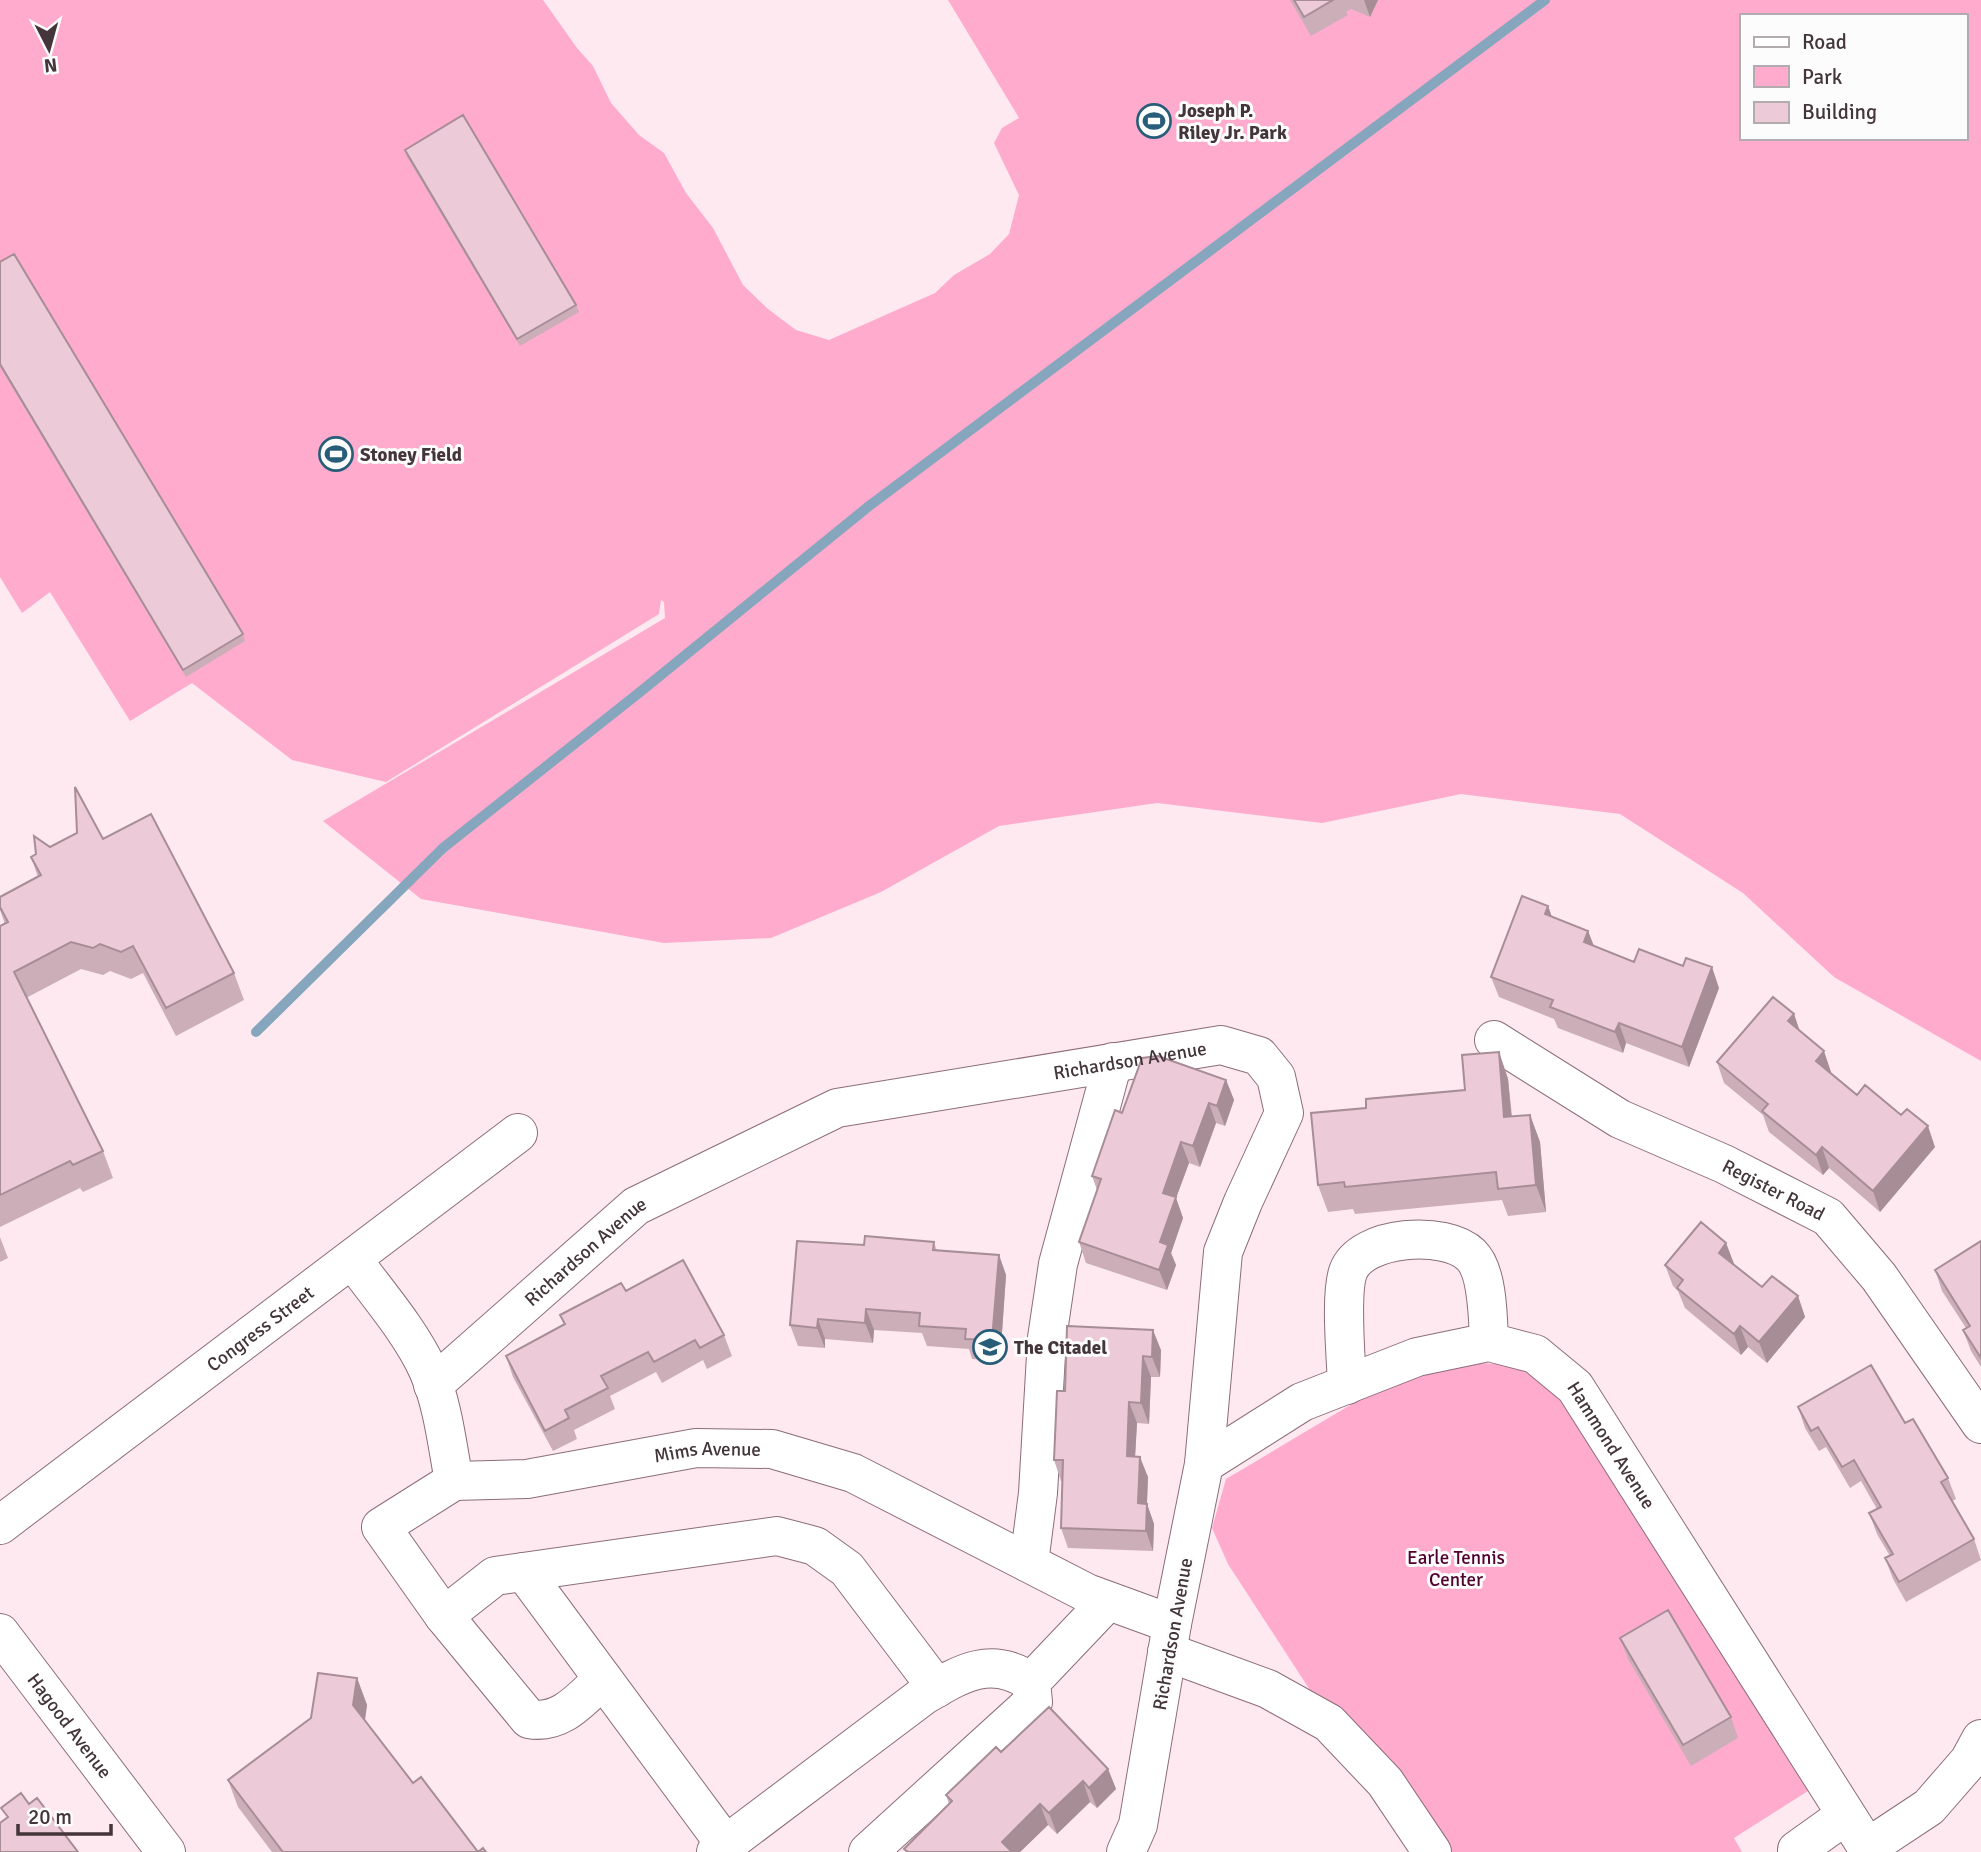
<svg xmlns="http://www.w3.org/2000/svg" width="1981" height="1852" viewBox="0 0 1981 1852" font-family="Signika,sans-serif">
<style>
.green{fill:#feabcd;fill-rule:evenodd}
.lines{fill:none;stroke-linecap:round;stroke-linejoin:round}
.stream{stroke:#85a6bc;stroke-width:10}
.minor-casing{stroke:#8c6d79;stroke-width:40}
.minor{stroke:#fff;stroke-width:38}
.wall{fill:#ccaeb9}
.shaded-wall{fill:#a68d96}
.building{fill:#edcad7;stroke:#a68d96;stroke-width:2}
.labels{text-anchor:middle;stroke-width:6;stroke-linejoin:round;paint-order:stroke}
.poi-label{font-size:19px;font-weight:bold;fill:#43353a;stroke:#fcfcfc;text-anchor:start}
.street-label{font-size:19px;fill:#43353a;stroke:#fcfcfc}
.park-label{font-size:19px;fill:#50012e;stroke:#fcfcfc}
</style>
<rect width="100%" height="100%" fill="#fee9f0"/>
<path class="green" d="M0,0H543L577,48L593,66L611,103L639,135L664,153L686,193L713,228L743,285L768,309L796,330L829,340L935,293L954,275L990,254L1009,234L1019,195L994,143L1002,128L1019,118L948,0H1981V1061L1834,977L1743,893L1620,814L1461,794L1322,823L1157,803L999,826L881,892L771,938L664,943L421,899L323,821L665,618L664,602L661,600L659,614L386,782L292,760L192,683L130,721L50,592L22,613L0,577ZM1741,16H1965V138H1741Z
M1460,1362L1514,1365L1553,1382L1816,1786L1734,1838L1742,1852H1447L1319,1704L1228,1564L1212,1528L1226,1479L1389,1382Z"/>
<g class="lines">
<path class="stream" d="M256,1032L443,848L640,692L869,506L1545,0"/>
<g class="minor-casing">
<g id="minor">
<path id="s1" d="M1494,1040L1620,1119L1724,1164L1828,1217L1879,1277L1981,1424"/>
<path d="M352,1259C377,1293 411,1332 428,1370C443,1405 447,1444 454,1481"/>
<path id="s2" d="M433,1385L636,1206L837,1108L1221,1045L1259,1056L1276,1077L1284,1113L1243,1202L1223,1252L1204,1464L1172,1624L1138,1825L1126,1852"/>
<path d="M1347,1385C1346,1357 1340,1295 1348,1272C1361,1235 1446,1230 1471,1255C1488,1271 1488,1319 1489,1342"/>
<path id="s3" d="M1204,1464L1302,1402L1417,1357L1489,1342L1535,1354L1575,1387L1870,1852"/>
<path id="s4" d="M454,1481L527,1479L696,1448L772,1449L853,1473L1087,1593L1172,1624"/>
<path d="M454,1481L381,1527L444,1616L529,1719C561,1725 581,1699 603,1679"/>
<path id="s5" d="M0,1525L518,1133"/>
<path d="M1029,1563L1038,1493L1047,1338L1058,1264L1113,1062"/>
<path d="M524,1572L725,1844"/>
<path d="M444,1616L495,1576L777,1536L815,1546L847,1569L937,1688"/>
<path id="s6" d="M0,1633L166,1852"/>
<path d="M1167,1652L1268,1689L1329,1723L1385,1782L1432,1852"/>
<path d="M1867,1848L1929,1807L1969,1761L1981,1739"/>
<path d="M716,1852L923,1696C960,1674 991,1654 1031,1682"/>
<path d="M868,1852L1033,1702L1031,1682L1108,1601"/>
<path d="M1797,1852V1850L1846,1815"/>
</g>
</g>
<use href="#minor" class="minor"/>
</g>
<path class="wall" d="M1290,0H1378L1370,17L1351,9L1346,12L1348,15L1311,36Z
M405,150L576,305L579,312L520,346L407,157Z
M0,262L243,634L245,641L186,677L0,367Z
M103,839L234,973L244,1000L176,1036L143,973L131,979L110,971L103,975L81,969L26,998L103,1151L113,1178L83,1192L80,1188L0,1227V926L5,924L0,910V897L38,877L31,857L50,847Z
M1548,906L1552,917L1588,931L1594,946L1634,962L1719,988L1689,1067L1626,1043L1623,1053L1558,1028L1554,1019L1499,997L1491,977Z
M1794,1014L1800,1032L1831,1072L1830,1073L1857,1095L1935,1147L1880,1212L1829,1168L1823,1175L1769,1132L1763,1115L1724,1083L1717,1062Z
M1499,1052L1508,1079L1512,1116L1530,1115L1540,1142L1546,1212L1508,1216L1502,1200L1355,1214L1353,1209L1328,1212L1318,1185L1366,1108L1465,1090Z
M1226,1080L1234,1100L1225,1126L1216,1123L1200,1167L1189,1163L1176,1198L1183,1218L1171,1253L1176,1265L1167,1290L1086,1263L1079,1242L1097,1190L1092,1176L1122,1113Z
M0,1237L8,1258L0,1262Z
M1981,1241V1367L1971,1351L1963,1330L1966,1328L1942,1291L1935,1270Z
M934,1242L937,1251L999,1255L1006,1275L1000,1361L972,1359L969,1349L927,1346L922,1333L874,1330L873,1343L825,1339V1348L798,1346L790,1325L864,1245Z
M1726,1243L1734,1264H1733L1762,1287L1798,1296L1805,1317L1767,1363L1748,1347L1741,1355L1685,1308L1678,1291L1673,1286L1665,1265Z
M560,1315L724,1335L732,1356L707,1369L703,1360L662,1383L656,1372L610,1396L615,1409L574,1430L577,1439L553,1451L513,1377L506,1356L564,1325Z
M1067,1326L1161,1350L1160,1377H1151L1149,1424L1137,1423L1135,1456L1148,1477L1147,1504L1154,1524L1153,1551L1068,1548L1061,1528L1063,1481H1061L1054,1460L1065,1391Z
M1798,1407L1905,1423L1948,1478L1956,1499L1952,1501L1974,1539L1981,1560L1906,1602L1893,1579L1885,1558L1890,1556L1877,1534L1869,1513L1877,1509L1861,1481L1850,1488L1826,1447L1819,1451L1805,1428Z
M1620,1638L1731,1717L1738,1738L1691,1766L1628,1659Z
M357,1678L367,1705L365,1721L413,1783L478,1852H272L238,1807L228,1780L311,1718Z
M1001,1752L1108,1769L1116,1789L1097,1808L1090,1802L1057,1834L1048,1825L1020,1852H906L904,1849L949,1804L946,1795Z"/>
<path class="shaded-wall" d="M1364,0H1378L1370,17Z
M1548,906L1555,926L1545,914Z
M1588,931L1596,952L1584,942Z
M1712,967L1719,988L1689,1067L1682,1047Z
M1794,1014L1801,1035L1788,1021Z
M1619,1023L1626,1043L1623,1053L1615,1032Z
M1824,1051L1831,1072L1823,1081L1816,1061Z
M1499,1052L1508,1079L1514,1144L1504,1117Z
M1226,1080L1234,1100L1225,1126L1217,1106Z
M1209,1103L1216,1123L1200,1167L1193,1146Z
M1530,1115L1540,1142L1546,1212L1536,1185Z
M1928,1126L1935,1147L1880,1212L1873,1191Z
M1181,1142L1189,1163L1176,1198L1183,1218L1171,1253L1176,1265L1167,1290L1159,1270L1163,1193Z
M1822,1147L1829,1168L1823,1175L1816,1155Z
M1726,1243L1734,1264L1726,1273L1719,1253Z
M999,1255L1006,1275L1000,1361L992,1340Z
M1798,1296L1805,1317L1767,1363L1759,1342Z
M866,1309L874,1330L873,1343L865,1323Z
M818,1319L825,1339V1348L817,1328Z
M1740,1326L1748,1347L1741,1355L1734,1334Z
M1153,1330L1161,1350L1160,1377L1152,1357Z
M1143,1356L1151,1377L1149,1424L1141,1403Z
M1129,1402L1137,1423L1134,1476L1127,1456Z
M1140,1457L1148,1477L1146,1524L1138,1503Z
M1147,1504L1154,1524L1153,1551L1146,1531Z
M357,1678L367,1705L363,1732L353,1705Z
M1108,1769L1116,1789L1097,1808L1089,1788Z
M1083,1781L1090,1802L1057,1834L1049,1813Z
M1040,1804L1048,1825L1020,1852H1005L1002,1842Z"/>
<path class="building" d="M1294,0H1333L1304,17Z
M463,115L576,305L517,339L405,150Z
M14,254L243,634L183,670L0,364V262Z
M75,787L103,839L151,814L234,973L166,1008L133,946L121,952L100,944L93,948L71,942L14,972L103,1151L73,1165L70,1161L0,1195V926L8,922L0,907V897L41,875L31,857L36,854L34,836L50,847L77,833Z
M1522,896L1548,906L1545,914L1588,931L1584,942L1634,962L1639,949L1683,966L1686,958L1712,967L1682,1047L1619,1023L1615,1032L1550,1007L1553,1000L1491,977Z
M1773,997L1794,1014L1788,1021L1824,1051L1816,1061L1857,1095L1865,1085L1901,1115L1907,1109L1928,1126L1873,1191L1822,1147L1816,1155L1762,1111L1768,1104L1717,1062Z
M1499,1052L1504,1117L1530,1115L1536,1185L1498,1189L1496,1172L1345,1187L1344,1182L1318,1185L1311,1113L1366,1108V1099L1465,1090L1462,1055Z
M1158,1056L1226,1080L1217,1106L1209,1103L1193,1146L1181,1142L1163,1193L1176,1197L1160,1242L1168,1245L1159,1270L1079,1242L1101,1179L1092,1176L1115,1110L1122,1113L1142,1058Z
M1701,1222L1726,1243L1719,1253L1762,1287L1772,1276L1798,1296L1759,1342L1740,1326L1734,1334L1677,1288L1683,1280L1665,1265Z
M865,1236L934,1242L933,1250L999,1255L992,1340L965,1339L966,1329L919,1326L920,1313L866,1309L865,1323L818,1319L817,1328L790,1325L797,1241L864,1245Z
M1981,1241V1358L1963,1330L1970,1326L1935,1270Z
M683,1260L724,1335L700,1348L695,1340L654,1362L648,1352L601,1376L608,1388L565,1410L569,1418L545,1431L506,1356L565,1324L560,1315L621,1283L626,1291Z
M1067,1326L1153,1330L1152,1357L1143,1356L1141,1403L1129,1402L1127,1456L1140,1457L1138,1503L1147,1504L1146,1531L1061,1528L1063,1460H1054L1057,1391H1065Z
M1871,1365L1905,1423L1913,1419L1948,1478L1941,1482L1974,1539L1899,1582L1885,1558L1893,1554L1869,1513L1881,1507L1854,1460L1842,1467L1818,1427L1811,1431L1798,1407Z
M1668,1610L1731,1717L1683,1745L1620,1638Z
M318,1673L357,1678L353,1705L413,1783L421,1777L478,1852H283L228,1780L311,1718Z
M1049,1707L1108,1769L1089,1788L1083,1781L1049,1813L1040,1804L1002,1842L1011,1851V1852H908L904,1849L952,1801L946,1795L996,1747L1001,1752Z
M21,1793L29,1804L37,1798L78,1852H0V1823L8,1817L1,1808Z
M483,1848L486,1852H478Z"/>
<defs>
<g id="stadium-ring" transform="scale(1.75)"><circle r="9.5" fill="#fcfcfc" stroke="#275d78" stroke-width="1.5"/><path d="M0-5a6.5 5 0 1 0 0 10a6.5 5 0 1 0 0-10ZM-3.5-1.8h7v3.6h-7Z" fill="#275d78"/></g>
<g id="university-ring" transform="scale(1.75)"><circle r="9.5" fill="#fcfcfc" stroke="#275d78" stroke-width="1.5"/><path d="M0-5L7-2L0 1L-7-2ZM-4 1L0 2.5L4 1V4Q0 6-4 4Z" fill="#275d78"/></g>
</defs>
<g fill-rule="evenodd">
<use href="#stadium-ring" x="1154" y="121"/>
<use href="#stadium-ring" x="336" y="454"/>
<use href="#university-ring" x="990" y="1347"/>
</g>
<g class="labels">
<g class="poi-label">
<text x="1178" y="117">Joseph P.<tspan x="1178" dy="22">Riley Jr. Park</tspan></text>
<text x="360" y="461">Stoney Field</text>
<text x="1014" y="1354">The Citadel</text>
</g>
<g class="street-label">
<text dy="7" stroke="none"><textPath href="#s2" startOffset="791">Richardson Avenue</textPath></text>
<text dy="7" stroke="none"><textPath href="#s1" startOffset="318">Register Road</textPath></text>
<text dy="7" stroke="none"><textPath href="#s2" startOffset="203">Richardson Avenue</textPath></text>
<text dy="7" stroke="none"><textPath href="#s5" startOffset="326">Congress Street</textPath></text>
<text dy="7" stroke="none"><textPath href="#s3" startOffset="481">Hammond Avenue</textPath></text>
<text dy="7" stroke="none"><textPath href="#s4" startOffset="256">Mims Avenue</textPath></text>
<text transform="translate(1172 1634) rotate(-80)" y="7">Richardson Avenue</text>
<text dy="7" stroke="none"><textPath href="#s6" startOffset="116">Hagood Avenue</textPath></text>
</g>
<g class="park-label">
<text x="1456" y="1564">Earle Tennis<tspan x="1456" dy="22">Center</tspan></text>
</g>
</g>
<rect x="1740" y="14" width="228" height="126" fill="#fcfcfc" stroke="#b2acae" stroke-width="2"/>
<rect x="1754" y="37" width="35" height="10" fill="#ffffff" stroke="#b2acae" stroke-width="2"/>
<text x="1802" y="49" font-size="21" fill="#43353a">Road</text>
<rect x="1754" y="66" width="35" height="21" fill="#feabcd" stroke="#b2acae" stroke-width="2"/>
<text x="1802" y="84" font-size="21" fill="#43353a">Park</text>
<rect x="1754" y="102" width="35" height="21" fill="#edcad7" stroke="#b2acae" stroke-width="2"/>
<text x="1802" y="119" font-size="21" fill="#43353a">Building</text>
<g transform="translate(49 49) rotate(174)" stroke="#fcfcfc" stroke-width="5" paint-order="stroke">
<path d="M0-5L12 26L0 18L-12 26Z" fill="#43353a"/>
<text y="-10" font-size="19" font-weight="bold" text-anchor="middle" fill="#43353a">N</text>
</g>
<path d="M18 1824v10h93v-10" fill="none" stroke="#43353a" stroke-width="3.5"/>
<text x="28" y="1824" font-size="21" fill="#43353a" stroke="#fcfcfc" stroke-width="5" paint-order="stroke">20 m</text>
</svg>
